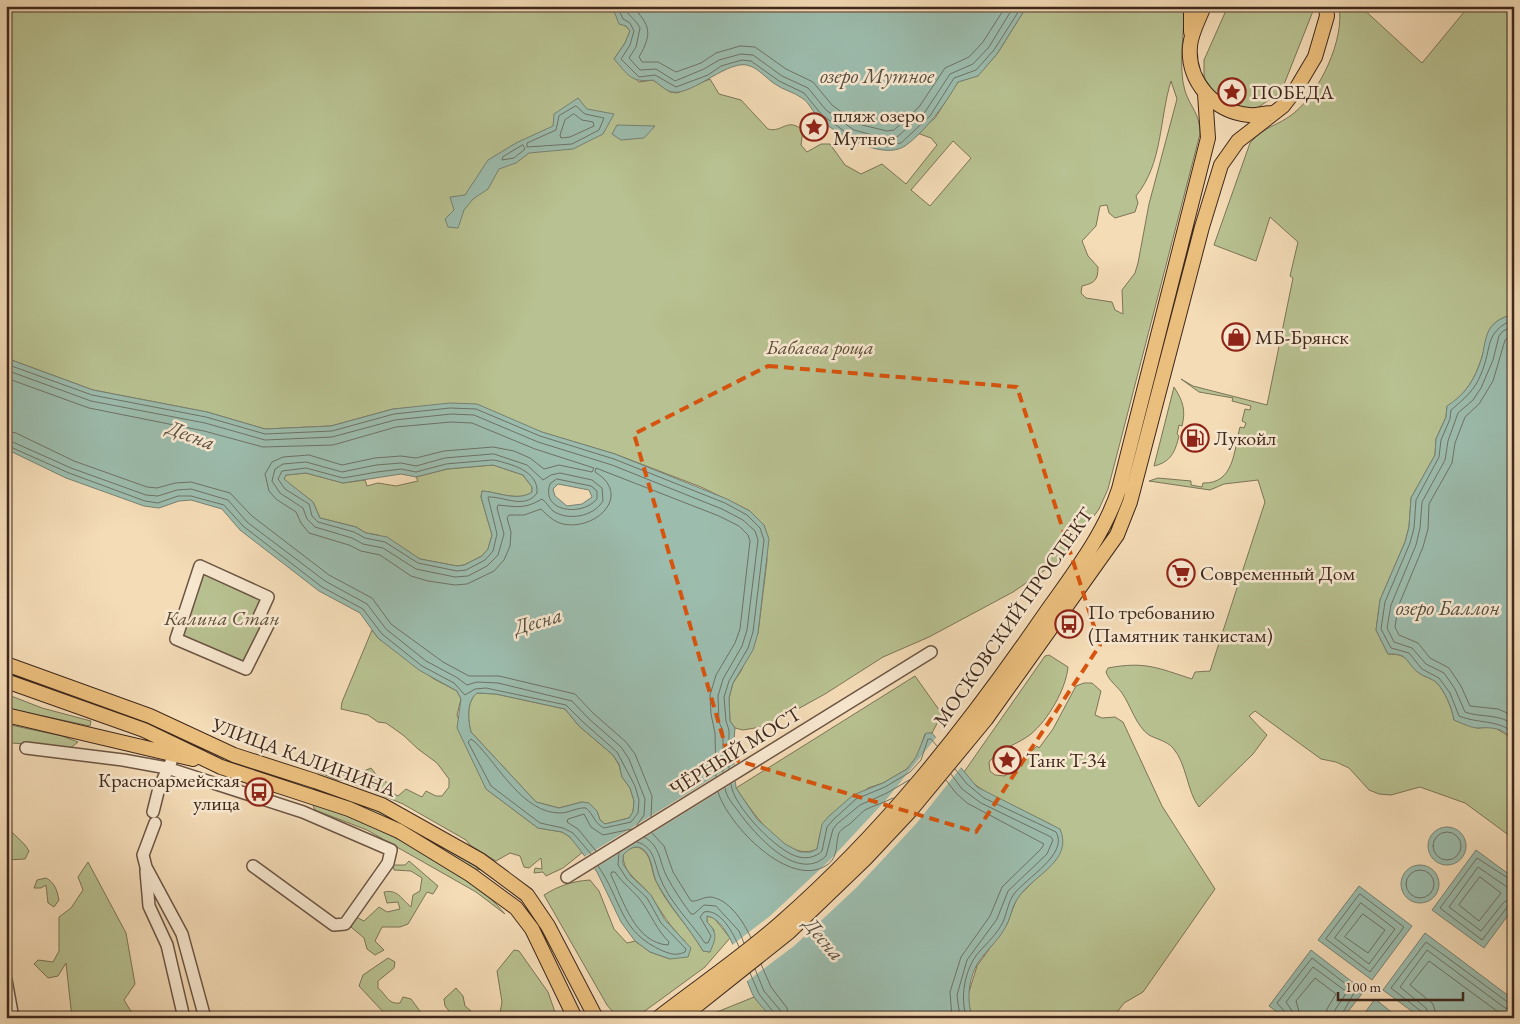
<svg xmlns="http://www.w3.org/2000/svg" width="1520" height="1024" viewBox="0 0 1520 1024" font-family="'EB Garamond',serif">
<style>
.green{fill:#b8c191;stroke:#7c7457;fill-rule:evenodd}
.water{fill:#9cbcad;stroke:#778173;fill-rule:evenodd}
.pier{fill:#f4dcb7}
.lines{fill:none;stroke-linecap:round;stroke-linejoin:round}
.shore{stroke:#6e7265;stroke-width:1}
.minor-casing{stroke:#6c5544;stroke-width:14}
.major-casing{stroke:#3f281d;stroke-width:16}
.minor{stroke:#f8e8d0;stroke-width:11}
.major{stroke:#eabe7c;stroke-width:14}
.marked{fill:none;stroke:#d7540e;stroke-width:4;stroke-dasharray:10 6;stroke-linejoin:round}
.labels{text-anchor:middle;stroke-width:5;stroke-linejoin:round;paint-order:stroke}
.poi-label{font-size:20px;fill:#3f281d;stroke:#f8e8d0;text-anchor:start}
.park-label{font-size:20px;font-style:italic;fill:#5d4e3a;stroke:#f8e8d0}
.street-label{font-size:20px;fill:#3f281d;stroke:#f8e8d0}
.water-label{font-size:21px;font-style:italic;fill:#564d41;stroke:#f8e8d0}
</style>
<rect width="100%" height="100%" fill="#f4dcb7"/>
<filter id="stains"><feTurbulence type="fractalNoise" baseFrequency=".004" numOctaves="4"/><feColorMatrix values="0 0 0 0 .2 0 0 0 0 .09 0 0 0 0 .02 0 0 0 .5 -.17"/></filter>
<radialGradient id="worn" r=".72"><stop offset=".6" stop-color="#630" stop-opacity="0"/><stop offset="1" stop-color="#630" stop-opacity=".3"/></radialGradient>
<path class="green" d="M6,6H612L613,11L630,31L625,43L614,59L639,82L653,80L670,92L677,93L710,79L719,94L741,100L768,129C783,133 786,117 803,130L801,145L807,152L821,144H830L845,165L861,174L882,164L906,184L937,145L931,138L917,133L935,118L958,82L978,75L997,54L1027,6H1185C1184,31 1178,68 1185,91C1191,109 1200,113 1200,134L1108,489L1099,509L1070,549L1057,562L1013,592L929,637L883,657L825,694L767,726L743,730L735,728L730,721L729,698L733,683L741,671L758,633L767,560L764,525L750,511L701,487L615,454L541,432L421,407L393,409L331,426L265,429L207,412L93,390L6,358ZM1171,81L1177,99L1149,204L1138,263L1135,273L1122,290L1123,314L1115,310L1112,302L1086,298L1081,293L1082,286C1095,283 1098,280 1098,267L1088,256L1082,241L1096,226L1100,206L1107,205L1109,213L1115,218L1135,212L1138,203L1136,196C1163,163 1159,120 1171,81ZM953,141L971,158L930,206L911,190Z
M1228,6H1315L1281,92L1257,108L1243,111L1229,107L1208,89L1204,75V60Z
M1339,6H1360L1422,63L1469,6H1514V314C1508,316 1501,318 1496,322C1485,330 1486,345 1482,357C1475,379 1466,394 1447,407L1446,417L1436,439L1435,455L1411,498L1409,527L1405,542L1380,600L1376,630L1388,654C1410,654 1405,662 1419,673C1424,677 1432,678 1436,682C1445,691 1452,708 1454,720L1477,728L1494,727L1510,737L1514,747V839L1465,803L1420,787L1391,795L1379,794L1369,790L1349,768L1336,762L1321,759L1255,711L1249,716L1267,735L1253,754L1199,807C1187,792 1187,764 1173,748C1167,741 1156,739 1149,735C1136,726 1131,706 1122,693C1117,686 1109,681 1106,672L1108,668C1145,661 1158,668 1192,679L1195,672L1210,671L1265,502L1258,480L1224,484L1210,490L1149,481L1158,478L1191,481V485L1202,487L1203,483C1234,484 1234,451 1240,427L1244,428L1246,423L1242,421L1245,409L1250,410L1251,406L1232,401L1233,398L1199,392L1181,379L1193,386L1267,405L1293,278L1290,276L1298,242L1270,217L1256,261L1214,245L1250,143C1266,125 1278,126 1294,113C1320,92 1345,39 1339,6Z
M1174,387C1183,401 1186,410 1182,426L1179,425L1177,434L1179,436C1175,452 1171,462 1154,466Z
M493,465L523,475L532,487V492C518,502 498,492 482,491L481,497L492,535L488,549L482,556L464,565L457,566L420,559L378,535L366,533L356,527L320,518L313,502L283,479L286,475L306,473L343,483L365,480L367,486L378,483L396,486L418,481L416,477L447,469Z
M200,566L268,597L258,619L269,623L246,669L176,639Z
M372,630L378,638L434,679L457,691L461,699L457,715L486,789L538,828L562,832L570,837L583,852L563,868L546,876L543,872L534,873L535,868L542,869L541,858L529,868L524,867L520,856L510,853L496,861L470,845L466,840L403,804L374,792L370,786L363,788L353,784L350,780H337L318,772L326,765L342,769L344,775L350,777L371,768L378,777L388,783V791L398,796L406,789L422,797L426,791L436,796H442L449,787V779L437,763L418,749L403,735L386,723L378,722L368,715L341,709L342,702Z
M1049,655L1068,667C1066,689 1048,720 1031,734C1017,745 1000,748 989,762L990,771L995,775L1005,776L1037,746L1039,748L1053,729L1076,686L1084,683H1092L1101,691L1095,715L1102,718L1115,717L1123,722L1162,806L1215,889L1143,992L1124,1003L1113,1018H973L969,1009L968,995L977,966L1007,924L1017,898L1039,876L1052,825L987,793L970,781L964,772L1045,656Z
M915,676L942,714L932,733L925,734L917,757L907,769L883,783L868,788L829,816L820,834L817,849C786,864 751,810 736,788Z
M477,693L496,694L565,709L579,726L613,755L619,765L622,777L630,788L634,801L633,812L629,818L605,824L600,820L597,811L582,802L559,808L536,802L471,732C468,720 466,702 477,693Z
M6,694L42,708L91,721L90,726L6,708Z
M6,724L62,736L78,742L68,750L57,746L11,743L6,742Z
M216,755L378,809L482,870L476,869L379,814L225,762L215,757Z
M312,803C368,822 468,868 505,914L476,892L367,830L315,810Z
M6,824C13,836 23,840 29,851L25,859L6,860Z
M638,847C652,854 650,866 655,879C667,906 689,926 703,951L710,952L714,930L707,922V916L714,918L730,938L705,967L660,1000L635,1018H618L607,1005L544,895C558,886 573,881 590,880L599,891L614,929L627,943L635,941L650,952L670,959L685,941C670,927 662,913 651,896C641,881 623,875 623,855L630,848Z
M409,861L438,886L433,894L427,892L408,924L400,927H382L375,941L384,950L375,955L367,949L364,938L351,927L356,917L364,921L379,907L387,912L400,909L398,902L387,903L384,892C398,889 401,899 411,907L413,895L420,891L422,878L411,871L394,870L393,865H405Z
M88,862L126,933L135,984L124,1000L135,1018H72L66,963L58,976L48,978L34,964L38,960L53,962L59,951V917L71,908L83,890L78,877Z
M46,878C55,883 57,890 59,900L54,907L48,903L46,885L41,888H34L37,880Z
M514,950L519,951L548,992L557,1018H499L502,1002L497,971Z
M388,958L395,962L394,968L378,981V988C386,994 388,1005 400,1003L403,997L411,999L425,1018H389L391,1012L385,1014L359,986L363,975Z
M456,988L463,996L465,1006L471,1011L464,1018L454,1017L445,1006L444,999Z
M754,997L772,1018H706L712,1014Z"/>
<path class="water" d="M612,6H1027L997,54L978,76L958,82C946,103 925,132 905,146C883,161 835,134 819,118C812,112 810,103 802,98C794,92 783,90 775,84C767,79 759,69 750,66C730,57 693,96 672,92C666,91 659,84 653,80C631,83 628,75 614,59L625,43L630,31L626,26L619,24Z
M578,98L587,109L614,114L603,134L573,149L529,153L516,163L499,169L488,189L473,199L464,210L458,228L448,227L445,219L454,210L450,197L465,195L488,160L516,143L553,126L554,114Z
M617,125L655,126L644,138L621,140L612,134Z
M1514,314V747C1510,728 1493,727 1478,728C1471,728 1461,723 1454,720C1452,708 1445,691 1436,682C1431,678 1424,677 1419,673C1405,663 1410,653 1388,654L1376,630L1380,600L1405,542L1409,527L1411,498L1435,455L1436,439L1446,417L1447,406C1466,394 1475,379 1482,357C1485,345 1485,330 1496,322C1501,318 1508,316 1514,314Z
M6,358L93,390L207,412L265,429L331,426L393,409L450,403L477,404L542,432L615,454L727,499L750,511L764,525L769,539L758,633L753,650L733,683L729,698L730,721L735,728L733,752L736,788L757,819L785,844L800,852H811L817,849L822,824L829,816L853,795L883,783L907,769L916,757L926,733H932L977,787L1060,829C1074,861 1033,875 1018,898C1012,906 1011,917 1006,926C1000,938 991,946 983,956C969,972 965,999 973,1018H772C766,1011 759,1004 754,997C744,979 731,919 707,916V922C718,933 716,938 710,952L703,951C689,927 669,906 656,881C652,871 652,856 643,849C635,844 629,849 623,855V864L631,876L651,895L665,920L691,948L688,957L670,959L650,952L635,941L621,922L597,872L570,837L562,832L538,828L486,789L457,728L461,699L457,691L419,670L378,638L360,613L319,591L240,530L222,509L191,500L179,501L159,508L144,506L66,478L6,449ZM493,465L523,475L532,487V492C518,502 498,492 482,491L481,497L492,535L488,549L482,556L464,565L457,566L420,559L387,537L366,533L356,527L320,518L313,502L284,479L286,475L306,473L343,483L401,474L416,477L447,469ZM558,484L589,490L592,497L582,504L567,506L555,496L553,489ZM477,693L496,694L565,709L579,726L613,755L619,764L622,777L630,788L634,801L633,812L629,818L605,824L600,820L597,811L589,803L582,802L559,808L536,802L471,732C468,720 466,702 477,693Z
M1428 846a19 19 0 1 1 38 0a19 19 0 1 1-38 0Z
M1476,850L1514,878V907L1484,948L1432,910Z
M1401 884a19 19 0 1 1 38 0a19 19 0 1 1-38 0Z
M1359,886L1412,926L1372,980L1318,940Z
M1425,933L1514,1000V1018H1421L1383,990Z
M1311,950L1364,991L1343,1018H1285L1269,1006Z
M1375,999L1399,1018H1361Z"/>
<path class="pier" d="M938,735L962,766L916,824L857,887L794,946L746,982L731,946L770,916L830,860L886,800Z
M737,763L738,780L592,870L584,857Z"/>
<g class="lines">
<path class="shore" d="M617,6L623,19L630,23L634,31L630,45L621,59L639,77L655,75L676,87L708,75L721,66L742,60L751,61L779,81L804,93L822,115L851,136L887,145L901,143L930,116L954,78L976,70L994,50L1022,6
M624,6C627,16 636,19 640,28L636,47L629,58L640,70L656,69L675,81L704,69L719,60L741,54L753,55L782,76L808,88L826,110L854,130L887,139L897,137L925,112L950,74L973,64L989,47L1014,6
M632,6C650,25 653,33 639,57L642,62H658L676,72L701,63L716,53L740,46L755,47L786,69L813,82L832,105L858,124L887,131L894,130L919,107L945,68L969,57L983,42L1006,6
M576,106L585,114L604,118L599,130L572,144L527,147V143L556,130L559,116Z
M574,114L582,120L593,122L594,126L570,137L561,138L560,135L565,120Z
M523,145L525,149L514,158L502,160L503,157Z
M1514,319C1483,333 1493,346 1481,374C1475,390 1464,399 1451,410L1450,419L1441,440L1439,457L1416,500L1414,528L1410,543L1385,602L1381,629L1391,648L1409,653L1422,669L1439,678L1450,693L1459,716C1479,724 1497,719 1514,733
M1514,326L1503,331L1499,336L1493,360L1481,388L1473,400L1458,413L1448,441L1445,460L1422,502L1420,528L1416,545L1391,605L1387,628L1394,642L1412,648L1426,664L1444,673L1455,689L1465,712C1481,718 1499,713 1514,725
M1514,334L1505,340L1493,381L1479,404L1465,417L1455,443L1452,463L1429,504L1428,529L1423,547L1398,607L1395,627L1399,635L1418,643L1430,658L1449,668L1461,686L1470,706L1498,709L1514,716
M6,364L92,395L206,417L265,434L332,431L394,414L450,408L476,409L540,436L614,459L725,503L747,515L760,528L764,540L753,632L748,648L729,681L724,697L726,721L729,730V769
M6,370L91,401L205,423L265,440L332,437L395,420L451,414L474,415L538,442L612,465L722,509L743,520L755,531L758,540L747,630L742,646L723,679L718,696L719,722L723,731V772
M6,378L89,408L204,431L263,447L333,445L396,427L451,422L472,423L535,449L594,468L592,472L559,465L544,469L530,458L514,451L493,447L444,451L416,458L401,456L375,458L342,465L309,455L283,457L272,462L265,474L269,491L276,499L296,512L301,523L309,533L349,545L361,551L380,555L411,576L428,581L455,585L467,584L494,571L504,560L510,546L511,532L507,518L509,515H524L541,509C547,515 554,522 563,524C596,531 633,495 595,472L596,468L719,516L739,526L748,535L750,541L740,629L735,643L716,675L710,695L711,714L715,733L716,777
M6,431L16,433L74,461L147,487L157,488L175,483L191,482L230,493L252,516L329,575L372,598L391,624L443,662L469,676H499L575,694L593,713L626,742L635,754L652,796L651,817
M6,439L71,468L146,495L158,496L177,490L191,489L228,500L247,522L325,581L367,604L386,629L426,661L456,677L467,685L477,682L498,683L572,701L588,718L621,747L629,759L645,799L644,815L637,825
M6,445L69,473L145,501L158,503L178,496H191L224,505L243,526L322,587L363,609L382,634L422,666L454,683L465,695L475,689L486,688L566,705L583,722L617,752L635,786L639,800L638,813L631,822L604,828C594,823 594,815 586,808C578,807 569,813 560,813C523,813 499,766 475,742L471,739L468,742L491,786L540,823L563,828L573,833L591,854
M494,454L527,465L543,480L551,475L560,473L592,480L602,488L603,501C593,517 568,521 553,511C549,507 546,502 542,499C525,509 518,507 498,505L497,508L504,534L498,555L487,566L468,576L455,577L416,569L383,548L363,544L352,538L315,527L307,519L303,508L280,493L272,481L275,469L283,464L306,462L342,472L376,465L401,463L416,466L445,458Z
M494,460C511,464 539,471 537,493C525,510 503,496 488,497L497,534L493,551L485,560L466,570L457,571L418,563L385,542L365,538L354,532L318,522L312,516L309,504L285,489L278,479L282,471L306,468L343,478L377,472L401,469L416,472L446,464Z
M557,479L591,486L597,491V499C582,517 540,512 550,484Z
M955,769L967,784L984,798L1056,832C1069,854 1026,878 1014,894C1008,902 1007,913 1003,922C997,934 987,943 979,952C965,968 959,998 967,1018
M951,774L962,789L981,803L1051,837L1053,840L1047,854L1008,891L997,919L967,960L957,995L960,1018
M946,780L956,793L967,803L1044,844L1041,849L1002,887L990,916L961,957L950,992L952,1018
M731,784C732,805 778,853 799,857C807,859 816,857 822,851L827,827L833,820L856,799L885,787L910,772L921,760L928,739H931L937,746
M725,788C726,797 733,804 738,811C754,833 797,884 826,856L833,829L837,824L860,805L887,793L909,780
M718,792C728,825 790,890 827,865C839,857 835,844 839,833C841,829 847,826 851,823C855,819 860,814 865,810C874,805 884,803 893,798
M1433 846a14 14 0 1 1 28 0a14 14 0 1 1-28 0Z
M652,833L664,846L673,872L691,901C697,902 703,897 710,897C728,898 744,922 751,938
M644,837C661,846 659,862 667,877C674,890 682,902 691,914H694L704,905L716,906L739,931L744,943
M637,842C654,847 654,861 659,875C668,901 690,921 705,943H708L711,936L700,917L704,912C720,908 734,934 739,947
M596,851L578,829L567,822L568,819L584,814L591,827L603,835L632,829
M598,866C622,900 619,932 663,951C671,954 676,956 685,952L686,949L661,923L647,898L627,879L618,865L619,853
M1406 884a14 14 0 1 1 28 0a14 14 0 1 1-28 0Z
M612,872H615C623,884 634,891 642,902C651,915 657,930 669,942L668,945C635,943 623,900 611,875Z
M1480,877L1501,893L1479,921L1459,905Z
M1514,882L1477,858L1440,908L1482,940L1508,906L1514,905
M1514,888L1507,887L1478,867L1449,907L1481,931L1504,902L1514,898
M1360,894L1404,927L1370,972L1326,939Z
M1361,903L1395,929L1369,964L1335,938Z
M1363,914L1385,930L1368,953L1345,937Z
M761,964L771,987L787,1008L789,1018
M755,969L764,991L780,1010L782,1018
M750,973L759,994L774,1013L775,1018
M1287,1018L1286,1013L1277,1003L1312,958L1355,991L1340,1018
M1293,1018L1292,1011L1286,1002L1313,967L1347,992L1335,1010L1333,1018
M1301,1018L1296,1001L1315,978L1336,994L1327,1009L1326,1018
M1423,1018L1422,1012L1391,988L1426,942L1509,1003H1514
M1430,1018L1426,1008L1400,987L1427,950L1505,1008L1514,1010
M1437,1018L1433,1004L1410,985L1429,961L1501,1014L1514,1017"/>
<g class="minor-casing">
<path id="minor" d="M200,566L268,597L258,619L269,623L246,669L176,639Z
M26,748L123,760L167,768L303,812L391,850L388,863L345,924L334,925L253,866
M153,812L159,788L171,762
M155,823L143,855L146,867L182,934L205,1018
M146,871L149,906L167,945L184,1018
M567,877L931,652
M6,980L13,1018"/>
</g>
<g class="major-casing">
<path id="major" d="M1204,6C1199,19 1191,33 1190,46C1187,81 1214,112 1249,115C1256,116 1264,113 1272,113
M1191,32V6
M6,664L150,716L234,755L315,781L382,805L480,860L527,895L548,926L596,1018
M6,681L144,730L221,767L349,809L399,831L471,875L516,908L532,929L575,1018
M6,715L193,759
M658,1018C699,986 744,956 783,921C883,833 965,730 1040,621C1069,579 1103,538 1119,489L1208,138L1205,94
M681,1018L789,932L865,859L910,811L986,719L1117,535L1130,502L1202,227L1221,165L1238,141L1283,106L1296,89L1315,57L1327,16L1326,6"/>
</g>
<use href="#minor" class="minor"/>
<use href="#major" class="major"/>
</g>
<path class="marked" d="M768,366L1017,387L1100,645L976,832L729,758L634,434Z"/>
<defs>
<g id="sight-ring" transform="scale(1.4375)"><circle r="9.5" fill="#f8e8d0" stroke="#8f2418" stroke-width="1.5"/><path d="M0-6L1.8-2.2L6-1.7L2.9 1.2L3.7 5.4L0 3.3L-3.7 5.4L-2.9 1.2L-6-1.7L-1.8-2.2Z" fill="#8f2418"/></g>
<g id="shop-ring" transform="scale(1.4375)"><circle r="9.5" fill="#f8e8d0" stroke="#8f2418" stroke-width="1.5"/><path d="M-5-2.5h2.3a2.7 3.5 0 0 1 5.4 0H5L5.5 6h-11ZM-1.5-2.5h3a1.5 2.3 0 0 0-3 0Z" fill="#8f2418"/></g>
<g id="fuel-ring" transform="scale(1.4375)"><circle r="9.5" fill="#f8e8d0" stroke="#8f2418" stroke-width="1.5"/><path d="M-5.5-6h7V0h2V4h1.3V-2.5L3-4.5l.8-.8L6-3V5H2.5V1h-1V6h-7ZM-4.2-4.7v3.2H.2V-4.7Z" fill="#8f2418"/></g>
<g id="supermarket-ring" transform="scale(1.4375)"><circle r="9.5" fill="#f8e8d0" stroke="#8f2418" stroke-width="1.5"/><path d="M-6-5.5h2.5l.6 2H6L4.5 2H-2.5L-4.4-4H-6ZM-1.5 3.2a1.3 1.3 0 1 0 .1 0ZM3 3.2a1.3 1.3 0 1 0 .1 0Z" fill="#8f2418"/></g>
<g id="bus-ring" transform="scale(1.4375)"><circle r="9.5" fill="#f8e8d0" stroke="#8f2418" stroke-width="1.5"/><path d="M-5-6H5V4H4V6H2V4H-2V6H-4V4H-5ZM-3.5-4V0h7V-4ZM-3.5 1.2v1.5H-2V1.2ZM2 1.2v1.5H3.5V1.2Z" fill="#8f2418"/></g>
</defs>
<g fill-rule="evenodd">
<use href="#sight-ring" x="1232" y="92"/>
<use href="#sight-ring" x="814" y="127"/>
<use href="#shop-ring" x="1236" y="337"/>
<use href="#fuel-ring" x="1195" y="438"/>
<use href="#supermarket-ring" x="1181" y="573"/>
<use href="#bus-ring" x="1069" y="624"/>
<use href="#sight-ring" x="1007" y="760"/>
<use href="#bus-ring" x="259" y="792"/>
</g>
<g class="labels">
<g class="poi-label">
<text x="1251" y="99">ПОБЕДА</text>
<text x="833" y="122">пляж озеро<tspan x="833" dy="23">Мутное</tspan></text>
<text x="1255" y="344">МБ-Брянск</text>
<text x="1214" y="445">Лукойл</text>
<text x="1200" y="580">Современный Дом</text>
<text x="1088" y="619">По требованию<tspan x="1088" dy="23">(Памятник танкистам)</tspan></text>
<text x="1026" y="767">Танк Т-34</text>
<text x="240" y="787" text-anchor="end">Красноармейская<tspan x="240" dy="23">улица</tspan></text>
</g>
<g class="park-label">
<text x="820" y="354">Бабаева роща</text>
<text x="222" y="625">Калина Стан</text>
</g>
<g class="street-label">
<text transform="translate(1013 617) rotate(-55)" y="7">МОСКОВСКИЙ ПРОСПЕКТ</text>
<text transform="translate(735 751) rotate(-32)" y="7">ЧЁРНЫЙ МОСТ</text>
<text transform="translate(304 757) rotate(20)" y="7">УЛИЦА КАЛИНИНА</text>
</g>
<g class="water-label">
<text x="877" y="83">озеро Мутное</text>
<text transform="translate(191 435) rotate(21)" y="7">Десна</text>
<text x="1448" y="615">озеро Баллон</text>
<text transform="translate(538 621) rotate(-16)" y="7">Десна</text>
<text transform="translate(824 939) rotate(50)" y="7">Десна</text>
</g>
</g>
<rect width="1520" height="1024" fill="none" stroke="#f4dcb7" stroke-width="25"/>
<rect x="8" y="8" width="1505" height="1009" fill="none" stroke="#3f281d" stroke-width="2.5"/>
<rect x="12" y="12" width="1495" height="999" fill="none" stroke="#3f281d"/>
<path d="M1338 992v8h125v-8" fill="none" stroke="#3f281d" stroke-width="2.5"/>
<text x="1345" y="992" font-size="15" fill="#3f281d" stroke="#f8e8d0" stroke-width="4" paint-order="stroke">100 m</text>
<rect width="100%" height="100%" filter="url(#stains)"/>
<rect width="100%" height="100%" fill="url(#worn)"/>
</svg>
